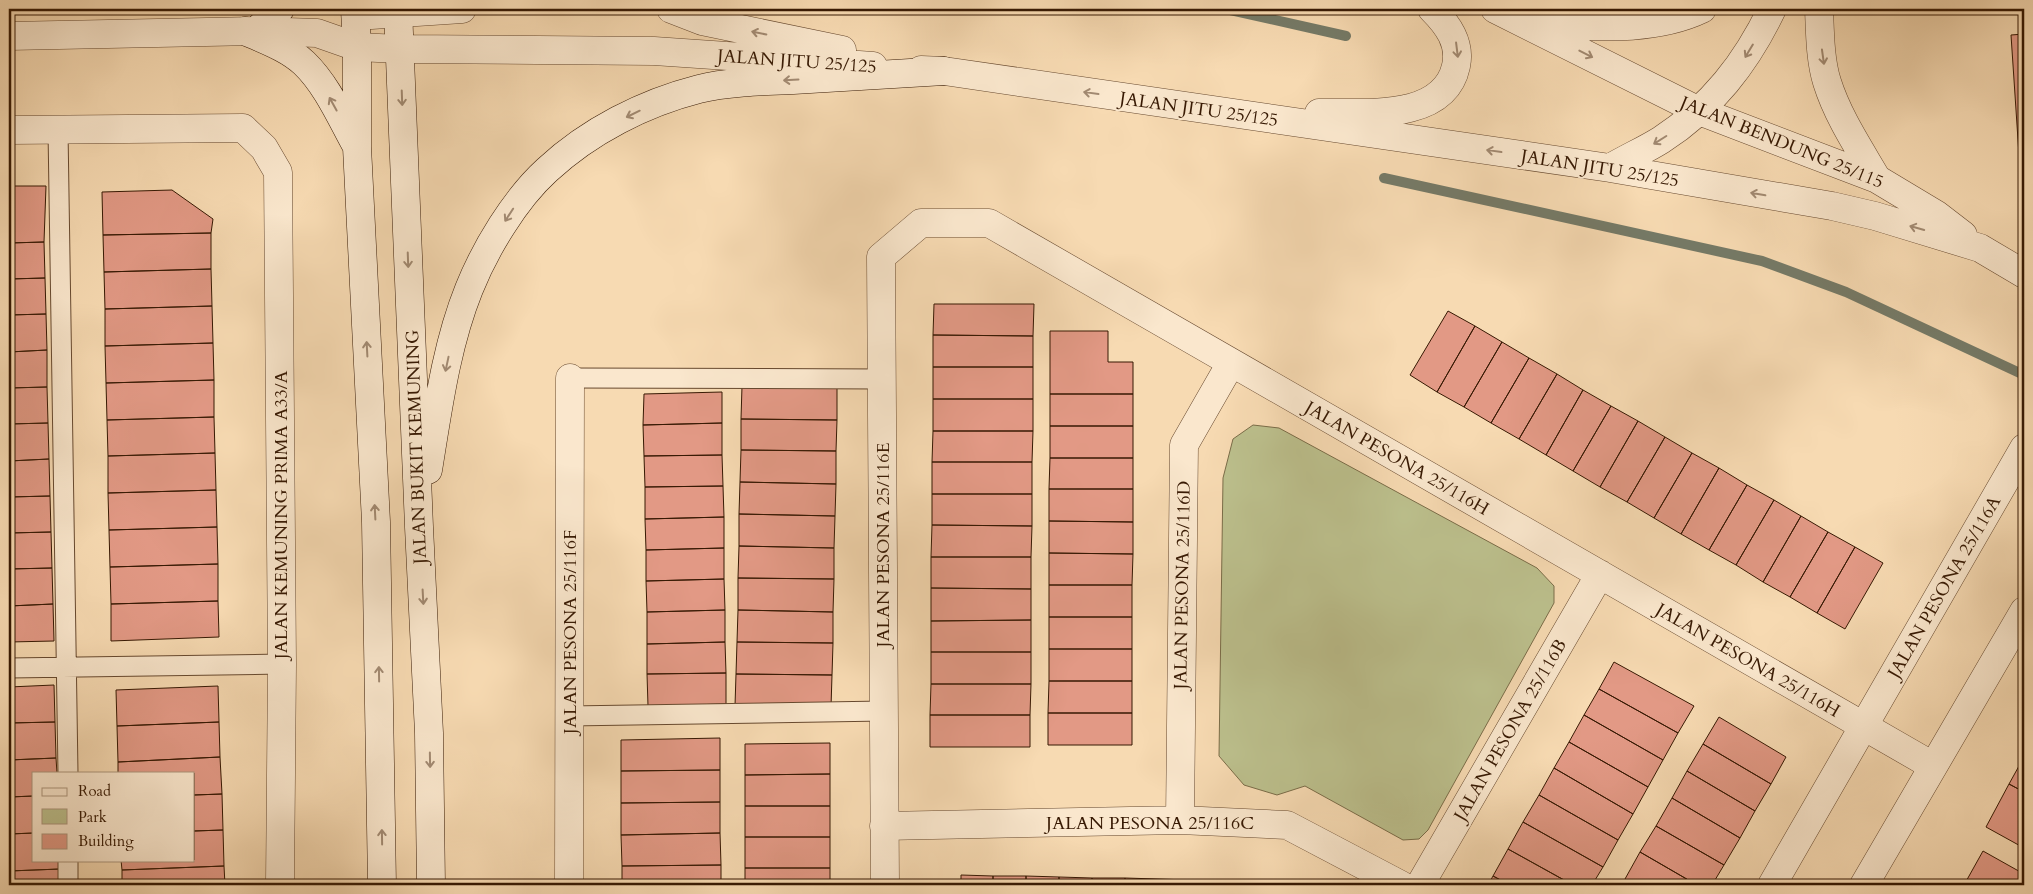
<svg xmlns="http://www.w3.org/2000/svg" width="2033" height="894" viewBox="0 0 2033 894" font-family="Cardo,serif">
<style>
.green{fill:#bcc08d;stroke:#7a6c48}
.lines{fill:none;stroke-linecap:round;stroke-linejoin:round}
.stream{stroke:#757a67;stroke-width:10}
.building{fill:#e29985;stroke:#371903}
.service-casing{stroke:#67492f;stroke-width:21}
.minor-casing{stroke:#67492f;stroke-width:29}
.tertiary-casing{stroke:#67492f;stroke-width:29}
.secondary-casing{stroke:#371903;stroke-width:29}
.service{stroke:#fae7cd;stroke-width:19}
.minor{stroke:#fae7cd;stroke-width:28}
.tertiary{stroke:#fae7cd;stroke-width:28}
.secondary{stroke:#fae7cd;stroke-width:28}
.oneway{stroke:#a28a72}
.labels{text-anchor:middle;stroke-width:4;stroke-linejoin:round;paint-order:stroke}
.street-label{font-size:18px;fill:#371903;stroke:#fae7cd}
</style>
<rect width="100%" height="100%" fill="#f7dab2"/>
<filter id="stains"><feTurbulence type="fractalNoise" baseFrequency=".004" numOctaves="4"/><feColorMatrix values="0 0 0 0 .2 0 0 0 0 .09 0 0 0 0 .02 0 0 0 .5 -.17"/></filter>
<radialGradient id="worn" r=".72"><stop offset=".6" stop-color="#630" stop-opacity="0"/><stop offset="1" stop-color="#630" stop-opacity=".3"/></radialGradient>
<path class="green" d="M1253,425L1279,428L1537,568L1554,586V603L1428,830L1419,839L1403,840L1305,786L1277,795L1244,785L1219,756L1223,478L1233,439Z"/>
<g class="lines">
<path class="stream" d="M1226,9L1346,36
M1384,178L1762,261L1846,292L2024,375"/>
</g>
<path class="building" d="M2024,34V170H2020L2011,35Z
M9,186H46L44,242L9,243Z
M172,190L213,219L211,233L103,235L102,192Z
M211,233V269L104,272L103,235Z
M44,242L45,278L9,279V243Z
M211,269L212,306L105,309L104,272Z
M45,278L46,314L9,315V279Z
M934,304H1034L1033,336L933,335Z
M212,306L213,343L105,346V309Z
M1448,311L1475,326L1437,392L1410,375Z
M46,314L47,350L9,352V315Z
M1475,326L1502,342L1464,407L1437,392Z
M1050,331H1108V362H1133V394H1050Z
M933,335L1033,336V367H933Z
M1502,342L1529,358L1491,423L1464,407Z
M213,343L214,380L106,383L105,346Z
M47,350V387L9,388V352Z
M1529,358L1557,374L1519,439L1491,423Z
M933,367H1033V399H933Z
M1557,374L1583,390L1546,455L1519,439Z
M214,380V417L107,420L106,383Z
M742,386L837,388V420L741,419Z
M47,387L48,423L9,424V388Z
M1583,390L1611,406L1573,471L1546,455Z
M722,392V423L643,425L644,394Z
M1050,394H1133V426H1050Z
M933,399H1033V431H933Z
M1611,406L1638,421L1600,487L1573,471Z
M214,417L215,453L108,456L107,420Z
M741,419L837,420L836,451L741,450Z
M1638,421L1665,437L1627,502L1600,487Z
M48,423L49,459L9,461V424Z
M722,423V455L644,456L643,425Z
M1050,426H1133V458H1050Z
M933,431H1033L1032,462H932Z
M1665,437L1692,453L1654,518L1627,502Z
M741,450L836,451V484L740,482Z
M215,453L216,490L108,493V456Z
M1692,453L1719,468L1681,534L1654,518Z
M722,455L723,486L645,487L644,456Z
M1050,458H1133V489H1049Z
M49,459L50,496L9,497V461Z
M932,462H1032V494H932Z
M1719,468L1747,485L1709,550L1681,534Z
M740,482L836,484L835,516L739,514Z
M1747,485L1774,500L1736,565L1709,550Z
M723,486L724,517L645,519V487Z
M1049,489H1133V522L1049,521Z
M216,490L217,527L109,530L108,493Z
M932,494H1032V526L932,525Z
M50,496L51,532L9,533V497Z
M1774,500L1801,516L1763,582L1736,565Z
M739,514L835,516L834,548L739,546Z
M1801,516L1828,532L1790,597L1763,582Z
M724,517V548L646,550L645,519Z
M1049,521L1133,522V554L1049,553Z
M932,525L1032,526L1031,557H931Z
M217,527L218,564L110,567L109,530Z
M51,532L52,568L9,569V533Z
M1828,532L1855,547L1817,613L1790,597Z
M739,546L834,548V579L738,578Z
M1855,547L1883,563L1845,629L1817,613Z
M724,548V579L646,581V550Z
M1049,553L1133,554L1132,585H1049Z
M931,557H1031V589L931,588Z
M218,564V601L111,604L110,567Z
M52,568L53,604L9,606V569Z
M738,578L834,579L833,612L738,610Z
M724,579L725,610L647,612L646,581Z
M1049,585H1132V617H1049Z
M931,588L1031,589V620L931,621Z
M218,601L219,637L111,641V604Z
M53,604L54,641L9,642V606Z
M725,610V642L647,644V612Z
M738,610L833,612V643L737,642Z
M1049,617H1132V649H1049Z
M1031,620V652H931V621Z
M725,642L726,673L647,674V644Z
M737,642L833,643L832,675L736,674Z
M1049,649H1132V681H1049Z
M931,652H1031V684H931Z
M1614,662L1694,706L1678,733L1599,689Z
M726,673V704L648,706L647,674Z
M736,674L832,675L831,707L735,706Z
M1049,681H1132V713H1048Z
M931,684H1031L1030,715H930Z
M54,685L55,722L9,723V687Z
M218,686L219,722L117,726L116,690Z
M1599,689L1678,733L1663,760L1584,715Z
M1048,713H1132V745H1048Z
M930,715H1030V747H930Z
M1584,715L1663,760L1648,787L1569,742Z
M1719,717L1786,757L1771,784L1703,744Z
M55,722L56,758L9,760V723Z
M219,722L220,757L118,762L117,726Z
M720,738V770L621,771V740Z
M1569,742L1648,787L1633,814L1554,768Z
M830,743V774L745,775V744Z
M1703,744L1771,784L1755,811L1687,771Z
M220,757L222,794L194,795V773H118V762Z
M2024,757V792L2009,784Z
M56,758L57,773H34V796L9,797V760Z
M1554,768L1633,814L1618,840L1539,795Z
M720,770V802L621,803V771Z
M1687,771L1755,811L1740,838L1672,798Z
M830,774V806H745V775Z
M2009,784L2024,792V848L1986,827Z
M222,794L223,830L194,831V795Z
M1539,795L1618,840L1603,867L1523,822Z
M34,796V833L9,834V797Z
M1672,798L1740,838L1724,865L1656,826Z
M720,802V833L621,835V803Z
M745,806H830V837H745Z
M1523,822L1603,867L1592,885H1573L1508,849Z
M1656,826L1724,865L1712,885H1697L1640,852Z
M223,830L224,866L122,870L121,860H194V831Z
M34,833V860H60V869L9,871V834Z
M720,833L721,865L622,866L621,835Z
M745,837H830V868H745Z
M1508,849L1573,885H1510L1493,876Z
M1983,851L2024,874V885H1964Z
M1640,852L1697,885H1635L1625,879Z
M721,865V885H622V866Z
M224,866L225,885H122V870Z
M745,868H830V885H745Z
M60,869V885H9V871Z
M961,875L993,876V885H961Z
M993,876H1026V885H993Z
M1026,876L1059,877V885H1026Z
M1493,876L1510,885H1488Z
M1059,877L1092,878V885H1059Z
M1092,878H1125V885H1092Z
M1125,878L1157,879V885H1125Z
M1157,879L1190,880V885H1157Z
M1190,880H1223V885H1190Z
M1223,880L1255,881V885H1223Z
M1255,881L1288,882V885H1255Z"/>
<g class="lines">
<g class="service-casing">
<path id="service" d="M58,130L68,773
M570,378L882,379
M9,668L282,664
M569,716L884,711
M68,860V885"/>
</g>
<g class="minor-casing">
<path id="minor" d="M9,36L256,31L317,33L357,47
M9,130L243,128L264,148L278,172L282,664L280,885
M1180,820L1184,445L1231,363
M884,826L1180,820L1287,825L1401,885
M569,885L570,378
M885,885L881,257L921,223H989L1933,766
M1420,885L1600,574
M1772,885L2024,448
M1864,885L2024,611"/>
</g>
<g class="tertiary-casing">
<path id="tertiary" d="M671,9L702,21L842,50
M1495,9L1699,111L1877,179L1937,215L1963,235
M1819,9C1820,32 1820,60 1827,82C1838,117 1859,148 1877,179
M356,16L462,9
M1536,24C1590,26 1652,33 1702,9
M357,47L400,49L654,51L873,66
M921,70L944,71L1610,168L1832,206L1875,216L1980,248L2024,274
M1319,113C1363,112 1444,122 1456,66C1461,43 1448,25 1432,9
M1610,168C1627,158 1645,150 1661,140C1712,107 1746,63 1772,9"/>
</g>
<g class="secondary-casing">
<path id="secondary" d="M355,9L357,47V147L376,522L382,885
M398,9L419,527L429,733L431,885
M245,31C265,40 288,48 304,63C327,85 341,118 356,145
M256,31L280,9
M428,470C438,409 446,346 469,289C485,249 515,199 547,170C589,131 644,103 699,89C726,82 765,81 793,80C843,77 894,74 944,71"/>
</g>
<use href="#service" class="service"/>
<use href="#minor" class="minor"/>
<use href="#tertiary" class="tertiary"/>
<use href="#secondary" class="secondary"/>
</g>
<defs><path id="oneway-shaft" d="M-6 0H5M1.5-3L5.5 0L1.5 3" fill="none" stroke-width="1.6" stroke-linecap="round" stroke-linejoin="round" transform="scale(1.25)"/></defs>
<g class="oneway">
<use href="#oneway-shaft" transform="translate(759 33) rotate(-168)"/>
<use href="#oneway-shaft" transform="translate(1457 50) rotate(83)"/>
<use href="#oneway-shaft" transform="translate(1749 51) rotate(121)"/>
<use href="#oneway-shaft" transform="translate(1586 54) rotate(27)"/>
<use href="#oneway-shaft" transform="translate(1823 57) rotate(82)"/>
<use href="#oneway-shaft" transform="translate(791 80) rotate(177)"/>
<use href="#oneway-shaft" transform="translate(1091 93) rotate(-172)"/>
<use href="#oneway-shaft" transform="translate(402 98) rotate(88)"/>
<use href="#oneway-shaft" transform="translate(333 104) rotate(-119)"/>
<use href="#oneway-shaft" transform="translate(633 114) rotate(154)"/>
<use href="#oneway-shaft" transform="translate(1660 140) rotate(148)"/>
<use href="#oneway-shaft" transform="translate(1494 151) rotate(-172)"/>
<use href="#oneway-shaft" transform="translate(1758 194) rotate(-170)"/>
<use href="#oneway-shaft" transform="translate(509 215) rotate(123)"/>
<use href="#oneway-shaft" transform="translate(1917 228) rotate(-164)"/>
<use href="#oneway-shaft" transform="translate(408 260) rotate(88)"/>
<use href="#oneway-shaft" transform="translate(367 349) rotate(-93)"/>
<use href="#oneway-shaft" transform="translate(447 364) rotate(102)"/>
<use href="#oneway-shaft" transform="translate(375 512) rotate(-93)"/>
<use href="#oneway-shaft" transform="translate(423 597) rotate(87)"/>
<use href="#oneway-shaft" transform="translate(379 674) rotate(-91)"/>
<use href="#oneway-shaft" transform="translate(430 760) rotate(89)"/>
<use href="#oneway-shaft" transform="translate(382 837) rotate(-91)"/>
</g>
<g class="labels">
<g class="street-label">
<text transform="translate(797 61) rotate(4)" y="6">JALAN JITU 25/125</text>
<text transform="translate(1199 109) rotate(8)" y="6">JALAN JITU 25/125</text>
<text transform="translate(1782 142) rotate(22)" y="6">JALAN BENDUNG 25/115</text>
<text transform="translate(1600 168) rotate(9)" y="6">JALAN JITU 25/125</text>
<text transform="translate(416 447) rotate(-92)" y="6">JALAN BUKIT KEMUNING</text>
<text transform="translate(1397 458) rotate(30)" y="6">JALAN PESONA 25/116H</text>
<text transform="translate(281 515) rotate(-90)" y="6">JALAN KEMUNING PRIMA A33/A</text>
<text transform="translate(883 545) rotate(-90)" y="6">JALAN PESONA 25/116E</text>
<text transform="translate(1182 585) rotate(-89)" y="6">JALAN PESONA 25/116D</text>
<text transform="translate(1944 587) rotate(-60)" y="6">JALAN PESONA 25/116A</text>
<text transform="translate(570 632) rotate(-90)" y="6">JALAN PESONA 25/116F</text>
<text transform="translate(1748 660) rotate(30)" y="6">JALAN PESONA 25/116H</text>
<text transform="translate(1510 730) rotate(-60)" y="6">JALAN PESONA 25/116B</text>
<text x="1150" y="829">JALAN PESONA 25/116C</text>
</g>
</g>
<rect width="2033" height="894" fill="none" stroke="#f7dab2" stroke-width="30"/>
<rect x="10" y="10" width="2013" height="874" fill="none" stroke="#371903" stroke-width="2.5"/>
<rect x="15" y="15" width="2003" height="864" fill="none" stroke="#371903"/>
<rect x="32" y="772" width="162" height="90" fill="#fae7cd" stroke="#ac957c"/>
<rect x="42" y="788" width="25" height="8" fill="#fae7cd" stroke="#ac957c"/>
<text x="78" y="796" font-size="15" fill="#371903">Road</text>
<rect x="42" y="809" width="25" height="15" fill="#bcc08d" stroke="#ac957c"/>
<text x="78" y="822" font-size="15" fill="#371903">Park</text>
<rect x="42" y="834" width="25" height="15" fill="#e29985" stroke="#ac957c"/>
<text x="78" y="846" font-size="15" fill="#371903">Building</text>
<rect width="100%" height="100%" filter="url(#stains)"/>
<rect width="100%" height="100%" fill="url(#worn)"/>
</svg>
